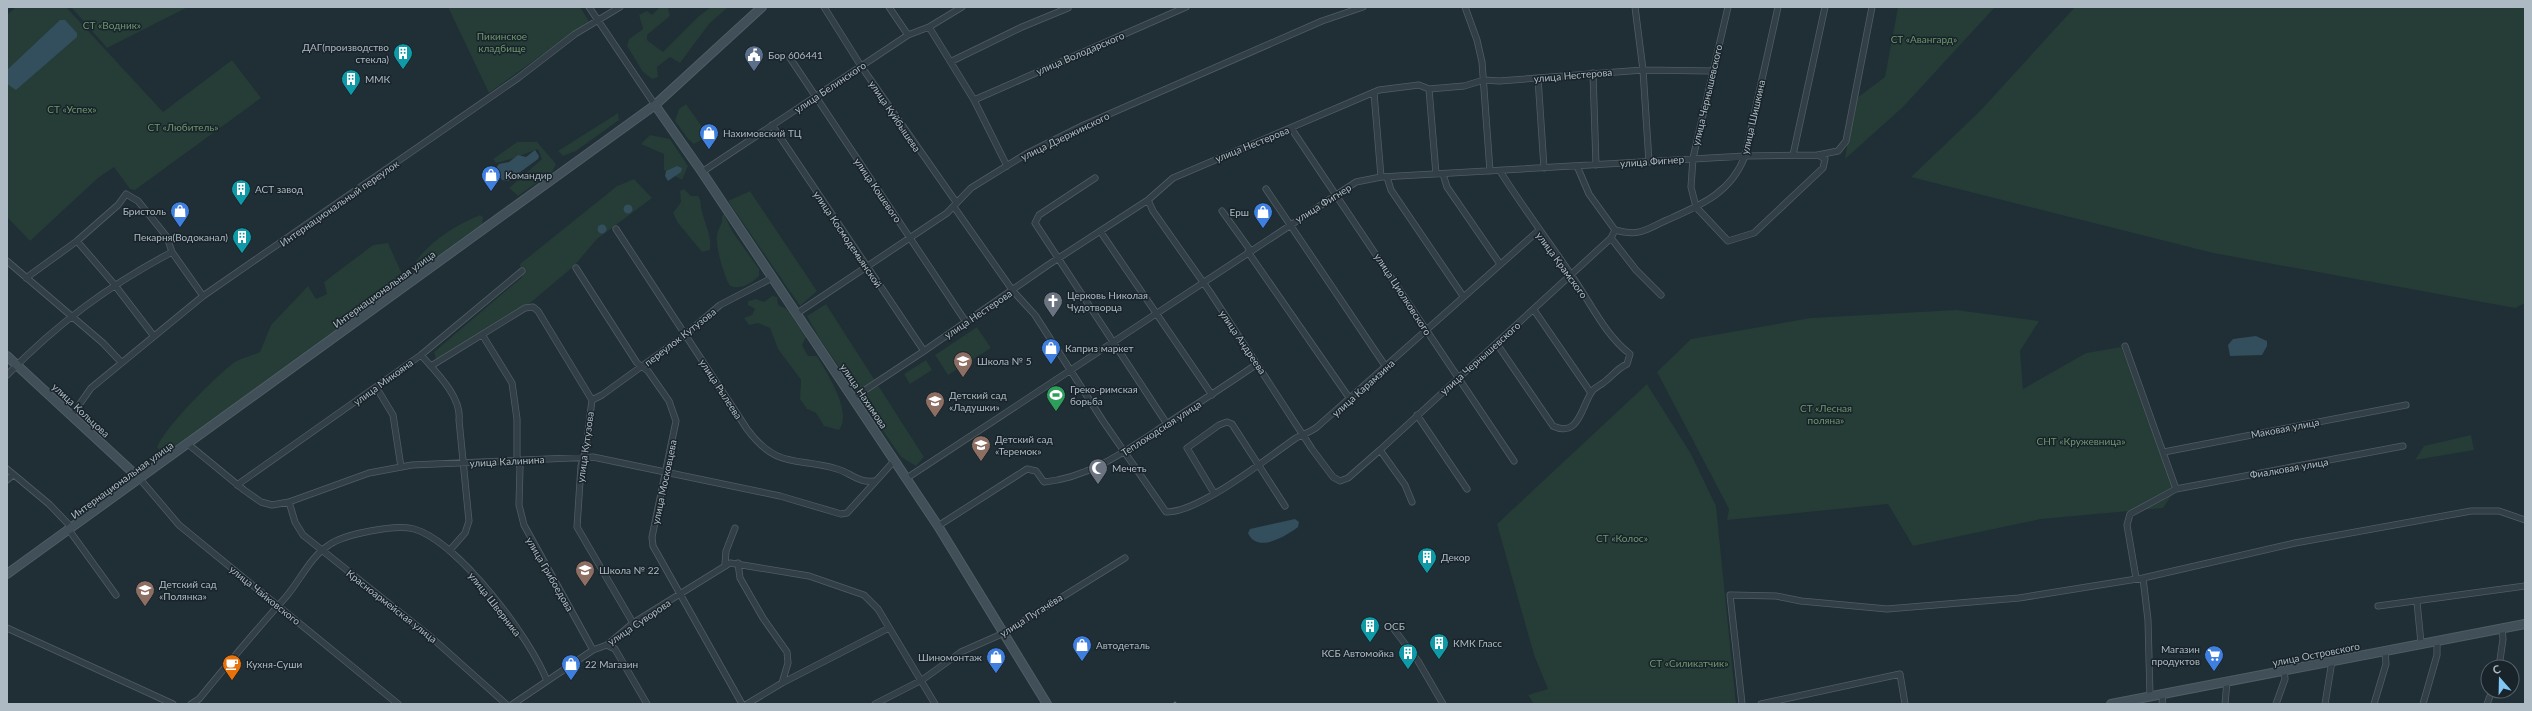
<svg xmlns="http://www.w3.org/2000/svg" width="2532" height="711" viewBox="0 0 2532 711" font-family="Lato,sans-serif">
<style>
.green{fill:#253c37}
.water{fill:#334e5c}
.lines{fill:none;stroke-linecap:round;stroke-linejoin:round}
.street-casing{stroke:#505d64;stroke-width:7}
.secondary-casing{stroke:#505d64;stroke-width:10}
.street{stroke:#333f46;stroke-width:5.5}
.secondary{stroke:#414f59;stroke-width:8}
.rail-casing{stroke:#55646d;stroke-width:3}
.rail{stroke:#19242a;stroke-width:1.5;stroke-dasharray:4.5;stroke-linecap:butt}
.labels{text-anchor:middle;stroke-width:3;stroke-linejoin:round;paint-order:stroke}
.park-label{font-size:10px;fill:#6e976e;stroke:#19242a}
.poi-label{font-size:10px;fill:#adbac3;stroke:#19242a;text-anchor:start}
.street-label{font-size:10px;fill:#adbac3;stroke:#19242a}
</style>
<rect width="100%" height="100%" fill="#202e35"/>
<path class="green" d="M16,7H66L163,112L232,60L261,98L135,190L130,189L114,167L98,178L30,241L7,217V15Z
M71,7H188L107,48Z
M448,7H580L589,21L489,93Z
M660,7L668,8L670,16L647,35V40L663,52L698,17L711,7H728L709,24L680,63L670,57L657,67L658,77L652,79L643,72L627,46L629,39L643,29L639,15L647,11L652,15Z
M1898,7H1995L1903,107L1845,159L1854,100L1885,77Z
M2075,7H2525V303L2515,308L2213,253L1911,177L1981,110Z
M686,104L705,131L703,139L694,144L688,139L675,121L679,109Z
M618,113L619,120L576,151L563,156L558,151Z
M650,135L670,139L688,166L682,180L664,170V154L641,144Z
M517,142H537L556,164L552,172L518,196L509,188L542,159L538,149C524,154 511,160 496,163L493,159Z
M634,179L652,198L597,239L574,266L529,304L436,359L434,352L522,277L520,264L617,186Z
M684,189L691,196H698C702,201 700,205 702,211C705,225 712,235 710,250L702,252L678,223L673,213L681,202L680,191Z
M750,191L817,291L800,306L728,201Z
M724,214L732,231L759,269V276C750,284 742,290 730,286C724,276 715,247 717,234C719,226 723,224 722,216Z
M480,215L483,217L482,224L414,273L412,268C425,244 455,225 480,215Z
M388,243L403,276L345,325L171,451L162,453L157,447C166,426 213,379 232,364C239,358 252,356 260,352L271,325L308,286L316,299L327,294L324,282L373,245Z
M772,296L777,297L778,305L787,309L806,337L802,345L808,356H817C827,373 853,412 839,430L824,426L816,413L807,409L800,399L801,380L778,349L770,328L758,323L749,325L744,318L752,315L755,309L748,305V301L756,299L764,302Z
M826,304L924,457L916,466L901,457L819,338L807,316Z
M1956,310L2039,321L2020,351L2023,389L2086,353L2121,347L2148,412L2176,489L2163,508L2041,519L1913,546L1888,504L1727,520L1729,509L1657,372L1691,339L1811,318Z
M977,327L991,348L948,375L935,355Z
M926,360L932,370L910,384L904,374Z
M1647,384L1691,454L1716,506L1736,704H1534L1528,695L1548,689L1534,655L1497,524Z
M2471,435L2474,450L2415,460L2424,446Z"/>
<path class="water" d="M60,20H65L77,33V37L16,90L7,84V70Z
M535,150L539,156L538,159L508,181L502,180L495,169L499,164L509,162L518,155L526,157Z
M677,166L682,168L681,172L668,181L665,176L666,171Z
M623.5 209a4.5 4.5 0 1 1 9 0a4.5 4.5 0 1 1-9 0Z
M597.5 229a4.5 4.5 0 1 1 9 0a4.5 4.5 0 1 1-9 0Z
M2256,336L2267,341V346L2262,355L2230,356L2228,345L2233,339Z
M1295,519L1299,522L1298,527C1286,536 1257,554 1248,533L1250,529Z"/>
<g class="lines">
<g class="street-casing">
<path id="street" d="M589,7L655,105
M824,7L861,66L956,202
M889,7L908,35
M1465,7L1477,40L1482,62L1490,171
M1635,7L1643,70L1649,162
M1728,7L1693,158L1691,187L1696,207L1728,241L1754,233L1823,168L1825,159L1818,155
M929,27L974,100L1007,166
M790,58L966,322
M952,61L1022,27L1068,8
M1593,73L1596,165
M1538,78L1544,168
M1429,89L1436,174
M1374,93L1381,177
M974,100L1186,7
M772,125L924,351
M1291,128L1514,461
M1793,155L1825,7
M1577,166L1589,194L1615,230
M702,172L908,35L929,27L962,7
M1443,174L1447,187L1500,264
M1387,177L1391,190L1463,296
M1095,178L1039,215L1035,223L1167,424
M1266,189L1386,367
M1148,200L1153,211L1210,292L1312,449L1333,477L1340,481L1348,478L1380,450L1611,238L1615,230
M954,207L1013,291L1035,315L1103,421L1166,512C1199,513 1267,458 1296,438C1303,434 1311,432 1317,427L1538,231
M1222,211L1250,250
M616,229L747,429C777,470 798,457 837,469C851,473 858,483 874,481
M1615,230C1641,237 1646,229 1667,220C1701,205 1731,193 1745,156L1778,7
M1100,231L1212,395
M1611,238L1636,270L1661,295
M77,241L114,284L153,335
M1248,252L1350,399
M7,261L103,343L121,362
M576,268L637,363L648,371L669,401L676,421L652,537L653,546L742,704
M26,278L77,241L118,205L126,194L138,201L167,237L172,252L203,296
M1534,310L1591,393
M796,314L947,213L971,188L1026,154L1084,125L1322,21L1363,7
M483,336L512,383L517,419V460L520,467L519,505L524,525L593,650
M1497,344L1553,426C1580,439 1582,403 1593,390C1596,387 1600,385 1603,383C1613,376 1615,370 1627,364L1630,354C1605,335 1590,302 1572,276C1548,240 1523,208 1500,171
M2125,346L2176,489
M421,355C435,371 462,397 459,420L469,521L465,533L450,550
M431,366L525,308L533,307L538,311L592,400L586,449L581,466L577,527L633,623
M7,375C58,323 108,286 172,252
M376,387L393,415L401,467
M853,398L924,351L1048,265L1148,200L1173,178L1379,90L1419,85L1429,89L1464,86L1484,80L1499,81L1643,70L1711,71
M592,400L602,395L685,335L720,305L772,278
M72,415L91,388L203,296L518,78L575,34L620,7
M1417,415L1467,489
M188,444L244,490L261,502L272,505L289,502L369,473L412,465L593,457L780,496L841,514L847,513L895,460
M1380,450L1405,485L1412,502
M2164,452L2406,405
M7,469L49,504L72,528
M907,478L1356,182L1381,177L1745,156L1818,155L1838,151L1846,141L1872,7
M140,479L179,525L398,704
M7,480L13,475
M237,485L421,355L522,271
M1214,493L1187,448L1219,425L1227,422L1232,424L1285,506
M289,502L295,522L303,535L432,638L506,704
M938,526L1027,469L1036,471L1044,482C1090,478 1130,448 1168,423C1198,403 1228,384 1257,364
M69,530L116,595
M738,563L740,578L763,618L787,652L788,663L782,683
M725,564L726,551L735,528
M2136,578L2127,525L2130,514L2176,489L2403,446
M2143,578L2148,620L2150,696
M2417,602L2421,643
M2378,606L2525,586
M7,628L173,704
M1393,628L1418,661L1443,704
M607,645L615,649L647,704
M2499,667L2503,639L2502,628
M191,704L199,699C227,665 255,631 285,598C300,581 310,557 329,545C344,534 396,524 414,529C459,542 531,639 547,681
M513,704L593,650L607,645L633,623L730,563L809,576L864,595L878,609L935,704
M747,704L782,683L889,628
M875,704L922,680L961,652L1004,633L1125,558
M1742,704L1730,595L1776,596L1801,601L1887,609L2019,598L2143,578L2295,543L2471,511H2499L2525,520
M1761,704L1900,674L1905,704
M2162,704L2163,693
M2225,704L2227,681
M2276,704L2285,679L2284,670
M2325,704L2332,661
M2374,704L2386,664L2385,650
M2423,704L2437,655V641
M2487,704L2492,691"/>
</g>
<g class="secondary-casing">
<path id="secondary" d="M655,105L702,172L938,526L1047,704
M7,356L140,479
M7,574L655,105L762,7
M2111,704L2525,624"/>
</g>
<use href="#street" class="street"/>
<use href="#secondary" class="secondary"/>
<g class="rail-casing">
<path id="rail" d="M1175,704V703"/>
</g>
<use href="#rail" class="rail"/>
</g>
<defs>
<g id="building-pin" transform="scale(1)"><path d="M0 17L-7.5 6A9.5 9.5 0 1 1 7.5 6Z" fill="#0f9aa8" stroke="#19242a"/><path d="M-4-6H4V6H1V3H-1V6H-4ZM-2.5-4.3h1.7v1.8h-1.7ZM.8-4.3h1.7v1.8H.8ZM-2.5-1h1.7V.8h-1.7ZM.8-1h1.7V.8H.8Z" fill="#fff"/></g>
<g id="civic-pin" transform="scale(1)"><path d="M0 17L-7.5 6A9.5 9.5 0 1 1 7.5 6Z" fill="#5c6f8a" stroke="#19242a"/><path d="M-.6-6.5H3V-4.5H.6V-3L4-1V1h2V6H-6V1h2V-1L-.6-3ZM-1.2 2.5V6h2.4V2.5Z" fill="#fff"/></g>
<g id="shop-pin" transform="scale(1)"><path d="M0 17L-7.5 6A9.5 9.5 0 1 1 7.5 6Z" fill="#3f7fe0" stroke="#19242a"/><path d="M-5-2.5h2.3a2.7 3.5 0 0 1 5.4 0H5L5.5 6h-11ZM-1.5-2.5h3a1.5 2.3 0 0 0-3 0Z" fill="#fff"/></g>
<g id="church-pin" transform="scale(1)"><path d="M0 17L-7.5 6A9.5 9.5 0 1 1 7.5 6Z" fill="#6b7280" stroke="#19242a"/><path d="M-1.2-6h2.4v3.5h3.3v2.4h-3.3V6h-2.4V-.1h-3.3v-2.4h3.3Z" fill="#fff"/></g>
<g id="school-pin" transform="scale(1)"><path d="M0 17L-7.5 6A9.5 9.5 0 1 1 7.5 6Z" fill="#8d6e63" stroke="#19242a"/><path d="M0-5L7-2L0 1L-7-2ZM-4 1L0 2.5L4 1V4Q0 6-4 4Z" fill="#fff"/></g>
<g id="stadium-pin" transform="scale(1)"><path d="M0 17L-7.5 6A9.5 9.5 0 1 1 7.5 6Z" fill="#2e9e5b" stroke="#19242a"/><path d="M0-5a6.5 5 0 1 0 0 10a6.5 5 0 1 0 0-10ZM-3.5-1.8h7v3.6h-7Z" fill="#fff"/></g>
<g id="mosque-pin" transform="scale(1)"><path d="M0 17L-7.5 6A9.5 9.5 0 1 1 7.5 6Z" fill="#6b7280" stroke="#19242a"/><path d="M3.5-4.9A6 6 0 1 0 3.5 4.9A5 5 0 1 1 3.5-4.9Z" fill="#fff"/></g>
<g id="supermarket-pin" transform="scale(1)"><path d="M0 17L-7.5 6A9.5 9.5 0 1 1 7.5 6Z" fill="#3f7fe0" stroke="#19242a"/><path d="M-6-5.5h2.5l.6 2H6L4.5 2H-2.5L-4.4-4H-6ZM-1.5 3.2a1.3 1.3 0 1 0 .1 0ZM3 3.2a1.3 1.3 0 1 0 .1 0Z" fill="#fff"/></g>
<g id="cafe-pin" transform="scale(1)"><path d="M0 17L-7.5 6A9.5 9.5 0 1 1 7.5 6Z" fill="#e8710a" stroke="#19242a"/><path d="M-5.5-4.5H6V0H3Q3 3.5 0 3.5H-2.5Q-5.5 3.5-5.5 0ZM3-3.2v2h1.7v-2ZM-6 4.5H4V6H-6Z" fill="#fff"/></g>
</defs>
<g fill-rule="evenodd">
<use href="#building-pin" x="403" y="53"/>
<use href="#civic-pin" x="754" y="55"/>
<use href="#building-pin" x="351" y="79"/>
<use href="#shop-pin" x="709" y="133"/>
<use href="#shop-pin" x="491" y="175"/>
<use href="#building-pin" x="241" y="189"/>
<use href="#shop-pin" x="180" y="211"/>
<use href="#shop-pin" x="1263" y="212"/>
<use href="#building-pin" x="242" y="237"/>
<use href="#church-pin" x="1053" y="301"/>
<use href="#shop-pin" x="1051" y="348"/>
<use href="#school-pin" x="963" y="361"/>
<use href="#stadium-pin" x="1056" y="395"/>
<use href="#school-pin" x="935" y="401"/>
<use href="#school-pin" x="981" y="445"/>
<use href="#mosque-pin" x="1098" y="468"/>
<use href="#building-pin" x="1427" y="557"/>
<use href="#school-pin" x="585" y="570"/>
<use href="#school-pin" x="145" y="590"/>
<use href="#building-pin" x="1370" y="626"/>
<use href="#building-pin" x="1439" y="643"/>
<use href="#shop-pin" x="1082" y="645"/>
<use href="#building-pin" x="1408" y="653"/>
<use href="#supermarket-pin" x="2214" y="655"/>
<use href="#shop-pin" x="996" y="657"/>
<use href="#cafe-pin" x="232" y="664"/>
<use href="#shop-pin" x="571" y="664"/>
</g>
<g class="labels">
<g class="park-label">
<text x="112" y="29">СТ «Водник»</text>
<text x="502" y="40">Пикинское<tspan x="502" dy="12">кладбище</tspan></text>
<text x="1924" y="43">СТ «Авангард»</text>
<text x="72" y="113">СТ «Успех»</text>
<text x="183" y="131">СТ «Любитель»</text>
<text x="1826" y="412">СТ «Лесная<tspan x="1826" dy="12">поляна»</tspan></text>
<text x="2081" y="445">СНТ «Кружевница»</text>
<text x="1622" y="542">СТ «Колос»</text>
<text x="1689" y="667">СТ «Силикатчик»</text>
</g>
<g class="poi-label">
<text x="389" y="51" text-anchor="end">ДАГ(производство<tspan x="389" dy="12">стекла)</tspan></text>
<text x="768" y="59">Бор 606441</text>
<text x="365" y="83">ММК</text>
<text x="723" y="137">Нахимовский ТЦ</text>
<text x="505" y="179">Командир</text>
<text x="255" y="193">АСТ завод</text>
<text x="166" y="215" text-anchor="end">Бристоль</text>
<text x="1249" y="216" text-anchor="end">Ерш</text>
<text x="228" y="241" text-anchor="end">Пекарня(Водоканал)</text>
<text x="1067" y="299">Церковь Николая<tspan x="1067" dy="12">Чудотворца</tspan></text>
<text x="1065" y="352">Каприз маркет</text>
<text x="977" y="365">Школа № 5</text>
<text x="1070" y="393">Греко-римская<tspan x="1070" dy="12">борьба</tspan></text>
<text x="949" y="399">Детский сад<tspan x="949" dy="12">«Ладушки»</tspan></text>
<text x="995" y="443">Детский сад<tspan x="995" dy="12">«Теремок»</tspan></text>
<text x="1112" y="472">Мечеть</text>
<text x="1441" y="561">Декор</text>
<text x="599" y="574">Школа № 22</text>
<text x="159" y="588">Детский сад<tspan x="159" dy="12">«Полянка»</tspan></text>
<text x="1384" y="630">ОСБ</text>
<text x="1453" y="647">КМК Гласс</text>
<text x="1096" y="649">Автодеталь</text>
<text x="2200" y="653" text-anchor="end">Магазин<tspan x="2200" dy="12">продуктов</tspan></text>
<text x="1394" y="657" text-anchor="end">КСБ Автомойка</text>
<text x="982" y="661" text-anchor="end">Шиномонтаж</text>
<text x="246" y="668">Кухня-Суши</text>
<text x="585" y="668">22 Магазин</text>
</g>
<g class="street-label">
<text transform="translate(1080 53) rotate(-23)" y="4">улица Володарского</text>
<text transform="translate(1573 75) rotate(-5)" y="4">улица Нестерова</text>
<text transform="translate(830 87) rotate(-34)" y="4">улица Белинского</text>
<text transform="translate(1707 95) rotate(-77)" y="4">улица Чернышевского</text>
<text transform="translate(895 116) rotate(56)" y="4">улица Куйбышева</text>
<text transform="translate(1753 117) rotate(-77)" y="4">улица Шишкина</text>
<text transform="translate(1065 136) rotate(-26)" y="4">улица Дзержинского</text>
<text transform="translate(1252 144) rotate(-22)" y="4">улица Нестерова</text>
<text transform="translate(1652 161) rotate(-4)" y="4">улица Фигнер</text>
<text transform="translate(878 190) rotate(56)" y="4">улица Кошевого</text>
<text transform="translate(339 203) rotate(-35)" y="4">Интернациональный переулок</text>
<text transform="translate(1323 203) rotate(-32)" y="4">улица Фигнер</text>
<text transform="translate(848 239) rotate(56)" y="4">улица Космодемьянской</text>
<text transform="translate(1562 265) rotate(54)" y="4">улица Крамского</text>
<text transform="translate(384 289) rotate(-36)" y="4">Интернациональная улица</text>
<text transform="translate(1403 294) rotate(57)" y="4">улица Циолковского</text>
<text transform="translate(978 314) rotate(-34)" y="4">улица Нестерова</text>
<text transform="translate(680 337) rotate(-38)" y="4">переулок Кутузова</text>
<text transform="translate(1243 342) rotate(56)" y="4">улица Андреева</text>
<text transform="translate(1480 358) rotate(-42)" y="4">улица Чернышевского</text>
<text transform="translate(383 382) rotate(-36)" y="4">улица Микояна</text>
<text transform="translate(1363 388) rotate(-42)" y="4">улица Карамзина</text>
<text transform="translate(721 389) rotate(57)" y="4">улица Рылеева</text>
<text transform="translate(864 396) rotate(56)" y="4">улица Нахимова</text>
<text transform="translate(81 410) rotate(43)" y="4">улица Кольцова</text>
<text transform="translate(1161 428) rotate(-33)" y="4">Теплоходская улица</text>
<text transform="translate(2285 428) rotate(-11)" y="4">Маковая улица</text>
<text transform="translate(585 447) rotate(-82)" y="4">улица Кутузова</text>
<text transform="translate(507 461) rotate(-3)" y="4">улица Калинина</text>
<text transform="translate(2289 468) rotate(-10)" y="4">Фиалковая улица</text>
<text transform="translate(122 480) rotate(-36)" y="4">Интернациональная улица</text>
<text transform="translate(664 482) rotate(-78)" y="4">улица Московцева</text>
<text transform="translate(550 574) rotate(60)" y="4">улица Грибоедова</text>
<text transform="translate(265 595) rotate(39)" y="4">улица Чайковского</text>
<text transform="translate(495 604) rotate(52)" y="4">улица Шверника</text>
<text transform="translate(392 606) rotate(38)" y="4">Красноармейская улица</text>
<text transform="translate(1031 615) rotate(-32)" y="4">улица Пугачёва</text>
<text transform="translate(639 622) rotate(-34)" y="4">улица Суворова</text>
<text transform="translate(2316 654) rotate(-11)" y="4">улица Островского</text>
</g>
</g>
<rect width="2532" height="711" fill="none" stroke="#adbac3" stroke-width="16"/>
<g transform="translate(2500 679) rotate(340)"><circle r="19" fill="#19242a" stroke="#546067"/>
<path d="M0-3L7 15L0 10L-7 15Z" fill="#80c7f4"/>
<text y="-6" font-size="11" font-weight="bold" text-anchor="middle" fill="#adbac3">С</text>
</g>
</svg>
